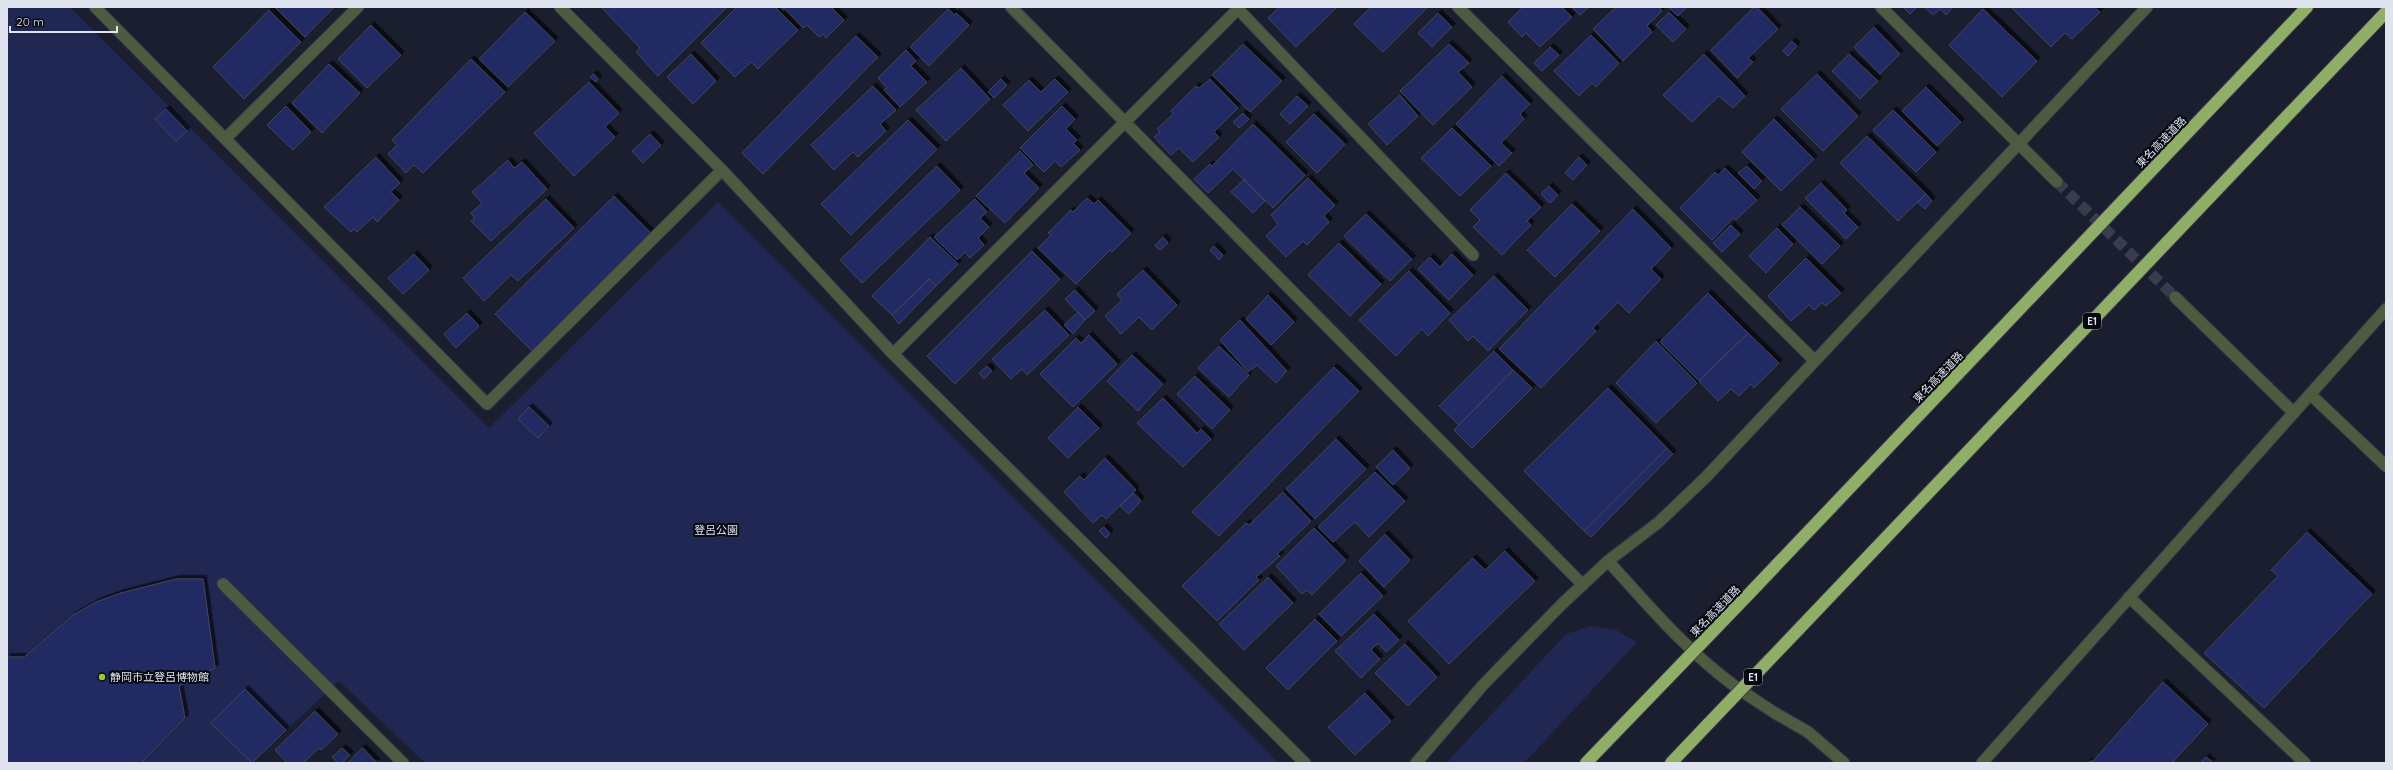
<svg xmlns="http://www.w3.org/2000/svg" width="2393" height="770" viewBox="0 0 2393 770" font-family="Quicksand,'Noto Sans JP',sans-serif">
<style>
.green{fill:#202753}
.building{fill:#232963;stroke:#414659;filter:url(#shadow)}
.lines{fill:none;stroke-linecap:round;stroke-linejoin:round}
.minor-tunnel{stroke:#393c4c;stroke-width:11;stroke-dasharray:11 5.5;stroke-linecap:butt}
.minor-casing{stroke:#373a4a;stroke-width:13}
.tertiary-casing{stroke:#373a4a;stroke-width:13}
.motorway-casing{stroke:#373a4a;stroke-width:14}
.minor{stroke:#4f5b40;stroke-width:11}
.tertiary{stroke:#4f5b40;stroke-width:11}
.motorway{stroke:#91ae68;stroke-width:12}
.motorway-bridge-casing{stroke:#373a4a;stroke-width:14;stroke-linecap:butt}
.motorway-bridge{stroke:#91ae68;stroke-width:12}
.poi-dot{fill:#98cb36;stroke:#070910;stroke-width:1.5}
.labels{text-anchor:middle;stroke-width:4;stroke-linejoin:round;paint-order:stroke}
.shield{fill:#070910;stroke:#9fa2ac;stroke-width:1}
.shield-label{font-size:10px;font-weight:bold;fill:#e0e4ef}
.street-label{font-size:11px;fill:#e0e4ef;stroke:#070910}
.park-label{font-size:11px;fill:#dce1f4;stroke:#070910}
.poi-label{font-size:11px;fill:#e0e4ef;stroke:#070910;text-anchor:start}
</style>
<defs>
<filter id="shadow"><feDropShadow dx="3.5" dy="-3.5" stdDeviation="0" flood-color="#0009"/></filter>
</defs>
<rect width="100%" height="100%" fill="#1b1e2f"/>
<path class="green" d="M7,7H70L489,428L718,202L1279,763H425L339,681L252,763H7Z
M1591,626L1616,630L1637,642L1524,763H1446L1566,634Z"/>
<path class="building" d="M275,7H334L305,37Z
M601,7H727L658,76L636,52L640,48Z
M737,7H775L798,30L758,69L751,62L735,77L701,43Z
M780,7H835L833,9L844,20L826,38L823,34L819,37L807,25L803,28L785,9L783,10Z
M1279,7H1336V8L1296,47L1268,18Z
M1371,7H1428L1383,52L1354,24Z
M1523,7H1562L1572,17L1540,47L1526,33L1522,37L1508,22Z
M1572,7H1589L1580,15Z
M1616,7H1659L1662,11L1647,26L1652,32L1623,61L1593,29Z
M1668,7H1687L1678,16Z
M1754,7H1757L1778,29L1748,58L1753,62L1737,78L1711,50Z
M1903,7H1917L1910,14Z
M1924,7H1953L1946,15L1940,9L1933,15Z
M2011,7H2094L2100,12L2072,39L2065,33L2051,47Z
M948,9L955,15L956,13L969,25L929,66L910,47Z
M1983,9L2037,61L2002,97L1949,45Z
M269,10L301,42L244,99L213,67Z
M525,12L555,41L508,87L479,59Z
M1669,12L1686,29L1673,42L1656,25Z
M1438,13L1452,27L1432,47L1418,33Z
M371,25L401,55L367,88L338,59Z
M1874,27L1900,54L1880,74L1854,47Z
M1591,35L1619,63L1596,87L1592,83L1579,96L1554,71Z
M856,36L878,57L763,174L742,153Z
M1792,41L1797,46L1788,56L1783,51Z
M1243,44L1282,81L1250,112L1212,75Z
M1449,44L1469,63L1458,72L1472,87L1433,125L1400,91Z
M1550,47L1559,55L1542,71L1534,63Z
M906,50L916,61L911,66L927,82L900,107L884,90L887,88L878,78Z
M691,54L716,81L693,104L667,77Z
M1704,54L1745,96L1733,108L1719,96L1692,122L1663,95Z
M1849,54L1878,81L1860,99L1832,71Z
M471,59L505,92L423,173L414,165L406,173L388,154L397,145L392,140Z
M329,64L360,93L322,133L292,103Z
M961,68L990,99L946,141L916,110Z
M594,74L598,79L596,82L590,77Z
M1817,74L1858,116L1823,151L1781,109Z
M1502,76L1530,104L1520,114L1524,119L1501,143L1512,153L1499,166L1456,124Z
M1001,79L1007,85L994,98L988,92Z
M1055,79L1068,92L1028,131L1003,105L1029,80L1041,92Z
M1210,79L1238,108L1214,132L1219,137L1193,162L1179,148L1171,155L1154,137L1160,132L1157,129L1173,114L1171,111L1196,86L1199,88Z
M589,82L619,113L605,127L615,137L574,176L534,133Z
M873,86L896,110L880,124L886,131L858,157L853,152L834,170L811,145Z
M1926,87L1961,122L1937,146L1902,111Z
M1400,95L1418,116L1387,145L1368,124Z
M1297,96L1308,106L1290,124L1280,114Z
M286,106L311,132L293,150L267,125Z
M1062,106L1075,119L1066,129L1077,140L1073,143L1080,150L1061,167L1055,161L1044,172L1020,148Z
M166,109L187,131L176,141L155,119Z
M1893,110L1936,152L1916,172L1873,130Z
M1243,113L1249,119L1239,128L1233,122Z
M1314,114L1345,144L1317,173L1286,142Z
M1774,119L1814,159L1781,191L1742,152Z
M908,120L937,149L851,235L821,204Z
M1253,124L1305,175L1273,208L1233,169L1208,193L1194,179L1210,164L1212,166Z
M1452,128L1491,166L1460,196L1421,158Z
M650,134L661,145L643,163L632,151Z
M1867,136L1926,194L1898,221L1840,163Z
M1020,151L1033,165L1024,173L1039,188L1005,223L976,196Z
M376,157L400,183L391,192L399,200L377,222L373,217L357,232L354,229L351,232L324,207Z
M1579,157L1587,165L1573,180L1565,173Z
M508,160L514,168L522,162L547,189L491,241L471,221L475,218L471,213L482,203L472,192Z
M937,166L960,190L862,283L840,260Z
M1747,166L1762,181L1754,189L1738,173Z
M1725,168L1757,200L1736,220L1733,218L1712,240L1680,208L1715,172L1718,175Z
M1506,173L1541,207L1527,221L1531,225L1502,255L1473,227L1480,220L1470,210Z
M1308,178L1335,205L1324,216L1329,222L1307,245L1303,241L1286,257L1266,236L1278,224L1271,215Z
M1244,179L1265,201L1253,213L1231,192Z
M1821,183L1847,210L1844,213L1858,227L1846,239L1805,198Z
M1549,186L1558,195L1550,203L1541,194Z
M1926,194L1932,201L1925,209L1917,202Z
M614,196L651,233L533,352L495,314Z
M1087,198L1094,204L1098,200L1131,233L1112,252L1110,250L1076,284L1038,248L1051,235L1048,233L1071,210L1073,212Z
M546,199L574,228L518,281L511,275L484,301L463,278Z
M975,199L987,212L980,218L989,227L978,238L984,245L970,258L965,252L957,260L934,237Z
M1572,204L1600,231L1555,277L1527,250Z
M1800,207L1840,246L1822,264L1782,225Z
M1633,209L1671,248L1651,269L1661,279L1629,313L1618,302L1593,328L1596,331L1541,388L1499,349Z
M1366,214L1412,259L1390,281L1344,236Z
M1731,225L1740,234L1722,252L1713,243Z
M1777,228L1793,244L1766,273L1749,256Z
M930,237L958,264L936,286L929,279L892,315L872,296Z
M1163,237L1168,243L1160,250L1155,246Z
M1339,243L1381,284L1350,316L1308,275Z
M1214,246L1223,255L1219,260L1210,250Z
M1032,251L1060,279L955,384L927,356Z
M414,254L429,270L403,294L388,278Z
M1452,254L1473,275L1449,300L1418,269L1430,257L1440,267Z
M1806,258L1841,293L1826,306L1822,303L1814,310L1809,305L1791,321L1768,296Z
M1143,270L1177,305L1152,330L1139,317L1121,334L1105,316L1122,300L1117,294Z
M1409,271L1450,313L1428,336L1422,329L1396,356L1359,320Z
M1494,276L1528,310L1488,351L1473,336L1468,341L1449,320Z
M929,279L936,286L899,324L892,315Z
M1075,290L1095,311L1085,320L1065,299Z
M1708,293L1748,333L1699,381L1660,342Z
M1268,295L1294,322L1271,345L1246,319Z
M1045,310L1069,335L1027,375L1022,369L1011,379L992,359Z
M1078,312L1085,320L1073,334L1064,325Z
M467,313L479,326L456,348L444,334Z
M1240,320L1287,371L1276,383L1257,365L1248,372L1220,340Z
M1748,333L1779,363L1754,388L1751,384L1739,396L1731,389L1718,401L1699,381Z
M1089,335L1117,364L1073,407L1040,374L1076,338L1081,343Z
M1656,341L1697,383L1656,423L1616,383Z
M1219,346L1249,375L1229,397L1198,368Z
M1494,351L1513,370L1459,425L1439,406Z
M1132,355L1163,384L1138,411L1107,381Z
M987,366L992,371L984,379L979,373Z
M1334,367L1359,391L1219,536L1192,512Z
M1513,370L1532,388L1472,448L1454,430Z
M1195,376L1230,410L1212,429L1177,394Z
M1608,388L1667,448L1584,531L1524,471Z
M1163,398L1197,433L1201,429L1211,439L1183,467L1137,423Z
M529,407L549,426L538,438L518,419Z
M1078,407L1099,428L1068,458L1048,438Z
M1336,439L1366,469L1315,519L1286,489Z
M1667,448L1673,454L1591,537L1584,531Z
M1393,450L1410,468L1393,485L1376,467Z
M1105,458L1136,490L1106,519L1102,515L1093,523L1064,492L1080,476L1084,480Z
M1375,472L1405,501L1369,537L1355,522L1333,542L1318,527Z
M1283,492L1311,521L1277,554L1280,556L1256,577L1259,580L1217,621L1182,586L1246,523L1249,525Z
M1134,493L1141,501L1129,514L1120,506Z
M1104,527L1110,533L1106,538L1099,531Z
M1314,528L1346,560L1312,595L1307,590L1302,594L1276,566Z
M2307,532L2372,594L2264,708L2204,653L2278,576L2271,570Z
M1385,534L1410,560L1384,587L1359,561Z
M1505,551L1535,581L1449,664L1408,621L1473,558L1485,570Z
M1361,573L1383,596L1341,636L1319,614Z
M1268,577L1293,603L1244,650L1219,624Z
M176,579H203L215,668L179,686L185,718L141,763H7V657H24L73,615L96,602L121,593Z
M1374,614L1399,640L1386,652L1378,643L1371,650L1380,659L1361,678L1335,651Z
M1315,619L1337,641L1288,690L1266,668Z
M1405,644L1437,677L1408,706L1375,673Z
M2163,682L2208,724L2172,763H2086L2093,761Z
M245,689L286,730L252,763L211,723Z
M1365,693L1391,721L1355,755L1328,727Z
M315,711L338,734L321,750L319,748L303,763H287L275,750Z
M342,748L350,755L342,763H338L332,757Z
M362,748L364,749L377,763H348Z
M2206,757L2213,763H2200Z"/>
<g class="lines">
<path class="minor-tunnel" d="M2057,182L2175,297"/>
<g class="minor-casing">
<path id="minor" d="M95,7L487,404L722,170
M560,7L722,170L893,354L1305,763
M1011,7L1583,585
M1458,7L1815,361
M1881,7L2057,182
M1238,9L1473,255
M226,138L358,7
M2175,297L2294,413
M893,354L1240,7
M2310,394L2386,466
M1608,561C1647,604 1685,649 1732,684C1745,694 1760,703 1775,713
M223,584L403,763
M2129,597L2305,763
M1416,763L1483,685L1562,604L1608,561L1659,522L1706,477L2147,7
M1982,763L2386,309"/>
</g>
<g class="tertiary-casing">
<path id="tertiary" d="M1775,713L1808,732L1844,763"/>
</g>
<g class="motorway-casing">
<path id="motorway" d="M1747,596L2307,7
M1798,630L2386,12
M1586,763L1668,678
M1671,763L1709,723"/>
</g>
<use href="#minor" class="minor"/>
<use href="#tertiary" class="tertiary"/>
<use href="#motorway" class="motorway"/>
<g class="motorway-bridge-casing">
<path id="motorway-bridge" d="M1668,678L1747,596
M1709,723L1798,630"/>
</g>
<use href="#motorway-bridge" class="motorway-bridge"/>
</g>
<circle class="poi-dot" cx="102" cy="677" r="4"/>
<g class="labels">
<g class="shield">
<rect x="2083" y="313" width="18" height="16" rx="3"/>
<rect x="1744" y="669" width="18" height="16" rx="3"/>
</g>
<g class="shield-label">
<text x="2092" y="325">E1</text>
<text x="1753" y="681">E1</text>
</g>
<g class="street-label">
<text transform="translate(2161 142) rotate(-46)" y="4">東名高速道路</text>
<text transform="translate(1938 377) rotate(-46)" y="4">東名高速道路</text>
<text transform="translate(1715 611) rotate(-46)" y="4">東名高速道路</text>
</g>
<g class="park-label">
<text x="716" y="534">登呂公園</text>
</g>
<g class="poi-label">
<text x="110" y="681">静岡市立登呂博物館</text>
</g>
</g>
<rect width="2393" height="770" fill="none" stroke="#e0e4ef" stroke-width="16"/>
<path d="M10 26v6h107v-6" fill="none" stroke="#e0e4ef" stroke-width="2"/>
<text x="16" y="26" font-size="12" fill="#e0e4ef" stroke="#070910" stroke-width="3" paint-order="stroke">20 m</text>
</svg>
